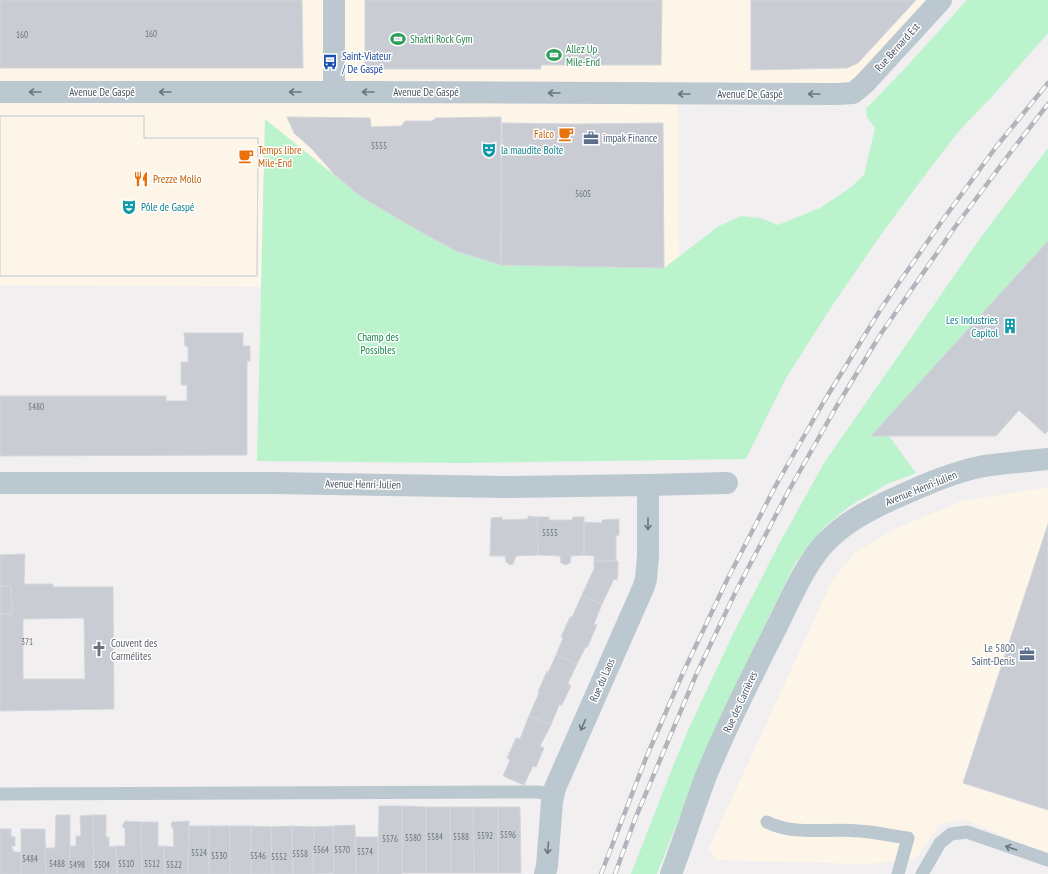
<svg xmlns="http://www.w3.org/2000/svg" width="1048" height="874" viewBox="0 0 1048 874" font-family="'PT Sans Narrow',sans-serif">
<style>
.commercial{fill:#fdf6e8}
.green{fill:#bbf3cd}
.building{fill:#c9cdd3;stroke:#d3d6dc;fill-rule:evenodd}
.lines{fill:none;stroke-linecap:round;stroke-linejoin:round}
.service{stroke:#bcc8d0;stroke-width:13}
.minor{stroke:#bcc8d0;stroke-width:22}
.rail-casing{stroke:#b1b5bb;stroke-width:4.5}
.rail{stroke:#fff;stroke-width:3;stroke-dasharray:9;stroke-linecap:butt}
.oneway{stroke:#697781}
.labels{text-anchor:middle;stroke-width:3;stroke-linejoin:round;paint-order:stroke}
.number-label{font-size:9px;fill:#67727c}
.leisure-label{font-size:11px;fill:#27864d;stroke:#fff;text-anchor:start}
.street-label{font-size:11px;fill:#46545f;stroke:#fff}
.transit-label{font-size:11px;fill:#164399;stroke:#fff;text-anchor:start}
.food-label{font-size:11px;fill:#c56008;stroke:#fff;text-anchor:start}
.service-label{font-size:11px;fill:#4e5e75;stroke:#fff;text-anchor:start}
.culture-label{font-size:11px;fill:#0d838f;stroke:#fff;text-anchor:start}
.park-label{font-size:11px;fill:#108745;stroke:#fff}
.worship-label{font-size:11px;fill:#5b616d;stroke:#fff;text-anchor:start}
</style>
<rect width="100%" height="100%" fill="#f2eff0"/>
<path class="commercial" d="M0,0H937L850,92L678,93L679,257L664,268L501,265L456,251L407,224L360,196L265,119L261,287L0,285Z
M1048,487V854L963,819L939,825L916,858L868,864L717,860L709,848L832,581L855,553L895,529L962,501Z"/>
<path class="green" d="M967,0H1048V33L997,91L959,131L931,167L885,229L832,306L786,378L770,410L746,459L461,463L257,461L265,119L360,196L407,224L456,251L501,265L664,268L719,226L741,216L760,218L778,225L820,208L850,188L864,175L875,128L867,117L866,109L907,66Z
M1048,148V241L871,436H889L916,473L887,484L850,506L824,527L795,563L733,691L707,746L657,874H631L673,766L689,728L733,634L778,546L824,463L981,237Z"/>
<path class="building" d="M0,0H302L303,68H0Z
M365,0H662L661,65H541V69H365Z
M751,0H916L858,63L847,68L751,70Z
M0,116H144V138H258L257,276H0Z
M0,116H144V138H258L257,276H0Z
M287,117L370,118L371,127L401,126L405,121H432L436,118L501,117V265L456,251L407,224L360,196L335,175L311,148L294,133Z
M502,123L578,124L663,123L664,268L501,265Z
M1048,241V431L1045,434L1019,410L996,436H871Z
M184,333H243V346H250V361H247V455L0,456V396H166V401H187V385H181V362H188V347L185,346Z
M528,516L537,517L538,555L516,556L513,564L510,565L506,562L505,556H490L491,518L502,517V520L528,519Z
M537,517H549V520H572L573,517H584V555L571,556L570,563L566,565L561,563L560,556L538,555Z
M619,519V535L616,536V561H594V556L584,555V522L602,523V520Z
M1048,524V810L963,783Z
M25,554L24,584H53V587H113L114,709L0,711V614H12L11,586H0V555ZM84,618L85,679H23V619Z
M594,561H618V574L617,580L614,579L602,604L582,595L594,569Z
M0,586H11L12,614H0Z
M582,595L602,604L594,624L597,625L587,648L586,646L577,664L556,655L563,638L561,637L570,617H572Z
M556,655L577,664L568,683L571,686L562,705H559L551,725L529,716L539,693L538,692L547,671L548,673Z
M529,716L551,725L540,746L544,748L536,767L533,766L524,785L503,776L510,760L507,758L516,738L520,739Z
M379,806H402V874H378Z
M402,806L426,807V873H402Z
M426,807H450L451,873H426Z
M450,807H473L474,873H451Z
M473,807H498V873H474Z
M498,807H520L521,873H498Z
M56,815H70V874H46L45,848H55Z
M93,815L94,874H70V846H76V836H81L80,816Z
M93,815H106V837H109V847L116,846L117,874H94Z
M125,821L141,822L142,874H117L116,846H125V829L122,826Z
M189,821L188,874H165L164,846L174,847L173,828L171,826L172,822Z
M141,822H158V846H164L165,874H142Z
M355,825L356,874H334L333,826Z
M189,826H209V874H188Z
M209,826H230V874H209Z
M230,826H251V874H230Z
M251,826L271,827L272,874H251Z
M292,826L293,874H272L271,827Z
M292,826L314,827L313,874H293Z
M333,826L334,873L313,874L314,827Z
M0,829H11V836L15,837V846H11L14,852H21V874H0Z
M21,829H45L46,874H21Z
M355,837H378V874H356Z"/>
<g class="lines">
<path class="service" d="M0,794L537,792L553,794
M767,822C794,836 829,828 859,831C876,832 892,836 908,838L898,874
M922,874L940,843L951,834L967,832L1048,860"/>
<path class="minor" d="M0,92H363L837,94L853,93L864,84L941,0
M334,92V0
M0,483H273L504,487L648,485L727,483
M545,874L547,866L552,801L555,788L644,586L646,579L648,556V485
M671,874C683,842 694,808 706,776C727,724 753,674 778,624C791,598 807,560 828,540C847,521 871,509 895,498C924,485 953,472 984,466C1005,463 1027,461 1048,459"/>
<g class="rail-casing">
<path id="rail" d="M601,874L646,758L682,675L727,580L776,485L823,403L882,307L942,221L996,147L1048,83
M615,874L635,819L696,675L735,593L788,492L835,409L880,335L955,227L1010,153L1048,104"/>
</g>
<use href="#rail" class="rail"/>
</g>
<defs><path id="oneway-shaft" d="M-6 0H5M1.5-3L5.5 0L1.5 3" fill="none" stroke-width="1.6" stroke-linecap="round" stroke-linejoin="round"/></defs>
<g class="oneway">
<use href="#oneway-shaft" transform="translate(35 92) rotate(180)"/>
<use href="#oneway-shaft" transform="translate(165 92) rotate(180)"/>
<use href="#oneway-shaft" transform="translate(295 92) rotate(-180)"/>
<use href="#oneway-shaft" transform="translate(368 92) rotate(-180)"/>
<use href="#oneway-shaft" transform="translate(554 93) rotate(-180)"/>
<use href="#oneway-shaft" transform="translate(684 94) rotate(-180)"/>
<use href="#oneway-shaft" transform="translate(814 94) rotate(-180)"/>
<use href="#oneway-shaft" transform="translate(648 524) rotate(90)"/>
<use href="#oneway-shaft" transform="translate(583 725) rotate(114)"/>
<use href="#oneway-shaft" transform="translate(548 848) rotate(95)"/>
<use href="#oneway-shaft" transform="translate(1011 848) rotate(-161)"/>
</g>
<defs>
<g id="stadium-bare" transform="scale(1.2)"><path d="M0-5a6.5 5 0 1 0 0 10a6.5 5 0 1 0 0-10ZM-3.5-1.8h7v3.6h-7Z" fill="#2e9e5b" stroke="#fff" stroke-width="2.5" paint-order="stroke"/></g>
<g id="bus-bare" transform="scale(1.2)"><path d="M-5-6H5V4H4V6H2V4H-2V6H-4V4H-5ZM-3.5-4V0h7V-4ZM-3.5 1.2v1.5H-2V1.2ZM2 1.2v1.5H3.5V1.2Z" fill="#1a4fb4" stroke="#fff" stroke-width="2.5" paint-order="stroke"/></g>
<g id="cafe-bare" transform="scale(1.2)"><path d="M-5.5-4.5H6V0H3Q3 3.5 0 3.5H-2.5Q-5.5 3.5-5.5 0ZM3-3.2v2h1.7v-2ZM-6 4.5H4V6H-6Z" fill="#e8710a" stroke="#fff" stroke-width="2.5" paint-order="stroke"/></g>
<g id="office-bare" transform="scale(1.2)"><path d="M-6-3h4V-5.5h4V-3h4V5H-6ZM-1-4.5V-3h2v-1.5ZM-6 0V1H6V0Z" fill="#5c6f8a" stroke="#fff" stroke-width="2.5" paint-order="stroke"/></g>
<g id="theatre-bare" transform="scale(1.2)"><path d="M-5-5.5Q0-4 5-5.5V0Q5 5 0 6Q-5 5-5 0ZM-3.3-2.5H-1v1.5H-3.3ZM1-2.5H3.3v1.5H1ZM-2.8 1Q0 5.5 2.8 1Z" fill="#0f9aa8" stroke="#fff" stroke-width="2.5" paint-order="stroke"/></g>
<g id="restaurant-bare" transform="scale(1.2)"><path d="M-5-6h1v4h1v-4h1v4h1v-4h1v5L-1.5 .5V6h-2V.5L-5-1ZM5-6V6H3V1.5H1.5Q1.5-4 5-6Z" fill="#e8710a" stroke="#fff" stroke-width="2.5" paint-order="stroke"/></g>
<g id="building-bare" transform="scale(1.2)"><path d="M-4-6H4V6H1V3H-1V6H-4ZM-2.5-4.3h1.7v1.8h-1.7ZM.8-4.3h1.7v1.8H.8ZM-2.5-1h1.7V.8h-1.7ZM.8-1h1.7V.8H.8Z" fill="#0f9aa8" stroke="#fff" stroke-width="2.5" paint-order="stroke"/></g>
<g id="church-bare" transform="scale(1.2)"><path d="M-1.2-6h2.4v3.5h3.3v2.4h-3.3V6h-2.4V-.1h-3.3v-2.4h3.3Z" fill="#6b7280" stroke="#fff" stroke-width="2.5" paint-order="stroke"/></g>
</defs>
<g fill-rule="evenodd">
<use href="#stadium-bare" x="398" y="39"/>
<use href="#stadium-bare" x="554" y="55"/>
<use href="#bus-bare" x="330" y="62"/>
<use href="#cafe-bare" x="566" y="134"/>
<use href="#office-bare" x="591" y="138"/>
<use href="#theatre-bare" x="489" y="150"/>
<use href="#cafe-bare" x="246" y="156"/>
<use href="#restaurant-bare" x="141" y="179"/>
<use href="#theatre-bare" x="129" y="207"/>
<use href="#building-bare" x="1010" y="326"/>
<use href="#church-bare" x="99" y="649"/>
<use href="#office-bare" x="1027" y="654"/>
</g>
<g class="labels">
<g class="number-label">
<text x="151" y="37">160</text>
<text x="22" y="38">160</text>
<text x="379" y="149">5555</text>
<text x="583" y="197">5605</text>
<text x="36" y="410">5480</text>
<text x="550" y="536">5555</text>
<text x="27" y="645">371</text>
<text x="508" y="838">5596</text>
<text x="485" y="839">5592</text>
<text x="435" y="840">5584</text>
<text x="461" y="840">5588</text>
<text x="413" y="841">5580</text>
<text x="390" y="842">5576</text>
<text x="321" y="853">5564</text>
<text x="342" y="853">5570</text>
<text x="365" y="855">5574</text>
<text x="199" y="856">5524</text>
<text x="300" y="857">5558</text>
<text x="219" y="859">5530</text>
<text x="258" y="859">5546</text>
<text x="279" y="860">5552</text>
<text x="30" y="862">5484</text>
<text x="57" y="867">5488</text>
<text x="126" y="867">5510</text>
<text x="152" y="867">5512</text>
<text x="77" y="868">5498</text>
<text x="102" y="868">5504</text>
<text x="174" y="868">5522</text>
</g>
<g class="leisure-label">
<text x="410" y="43">Shakti Rock Gym</text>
<text x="566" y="53">Allez Up<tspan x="566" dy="13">Mile-End</tspan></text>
</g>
<g class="street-label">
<text transform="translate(897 47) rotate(-48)" y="4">Rue Bernard Est</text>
<text x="102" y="96">Avenue De Gaspé</text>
<text x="426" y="96">Avenue De Gaspé</text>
<text x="750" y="98">Avenue De Gaspé</text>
<text transform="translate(363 484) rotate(1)" y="4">Avenue Henri-Julien</text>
<text transform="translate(921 488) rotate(-22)" y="4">Avenue Henri-Julien</text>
<text transform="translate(602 680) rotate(-66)" y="4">Rue du Laos</text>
<text transform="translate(740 702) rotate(-65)" y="4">Rue des Carrières</text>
</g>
<g class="transit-label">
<text x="342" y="60">Saint-Viateur<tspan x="342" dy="13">/ De Gaspé</tspan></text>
</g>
<g class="food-label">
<text x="554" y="138" text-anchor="end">Falco</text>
<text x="258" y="154">Temps libre<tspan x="258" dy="13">Mile-End</tspan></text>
<text x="153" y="183">Prezze Mollo</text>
</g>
<g class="service-label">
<text x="603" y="142">impak Finance</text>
<text x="1015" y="652" text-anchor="end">Le 5800<tspan x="1015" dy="13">Saint-Denis</tspan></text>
</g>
<g class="culture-label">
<text x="501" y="154">la maudite Boîte</text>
<text x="141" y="211">Pôle de Gaspé</text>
<text x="998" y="324" text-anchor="end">Les Industries<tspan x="998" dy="13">Capitol</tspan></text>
</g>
<g class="park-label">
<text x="378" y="341">Champ des<tspan x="378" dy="13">Possibles</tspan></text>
</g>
<g class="worship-label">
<text x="111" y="647">Couvent des<tspan x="111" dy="13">Carmélites</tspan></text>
</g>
</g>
</svg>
